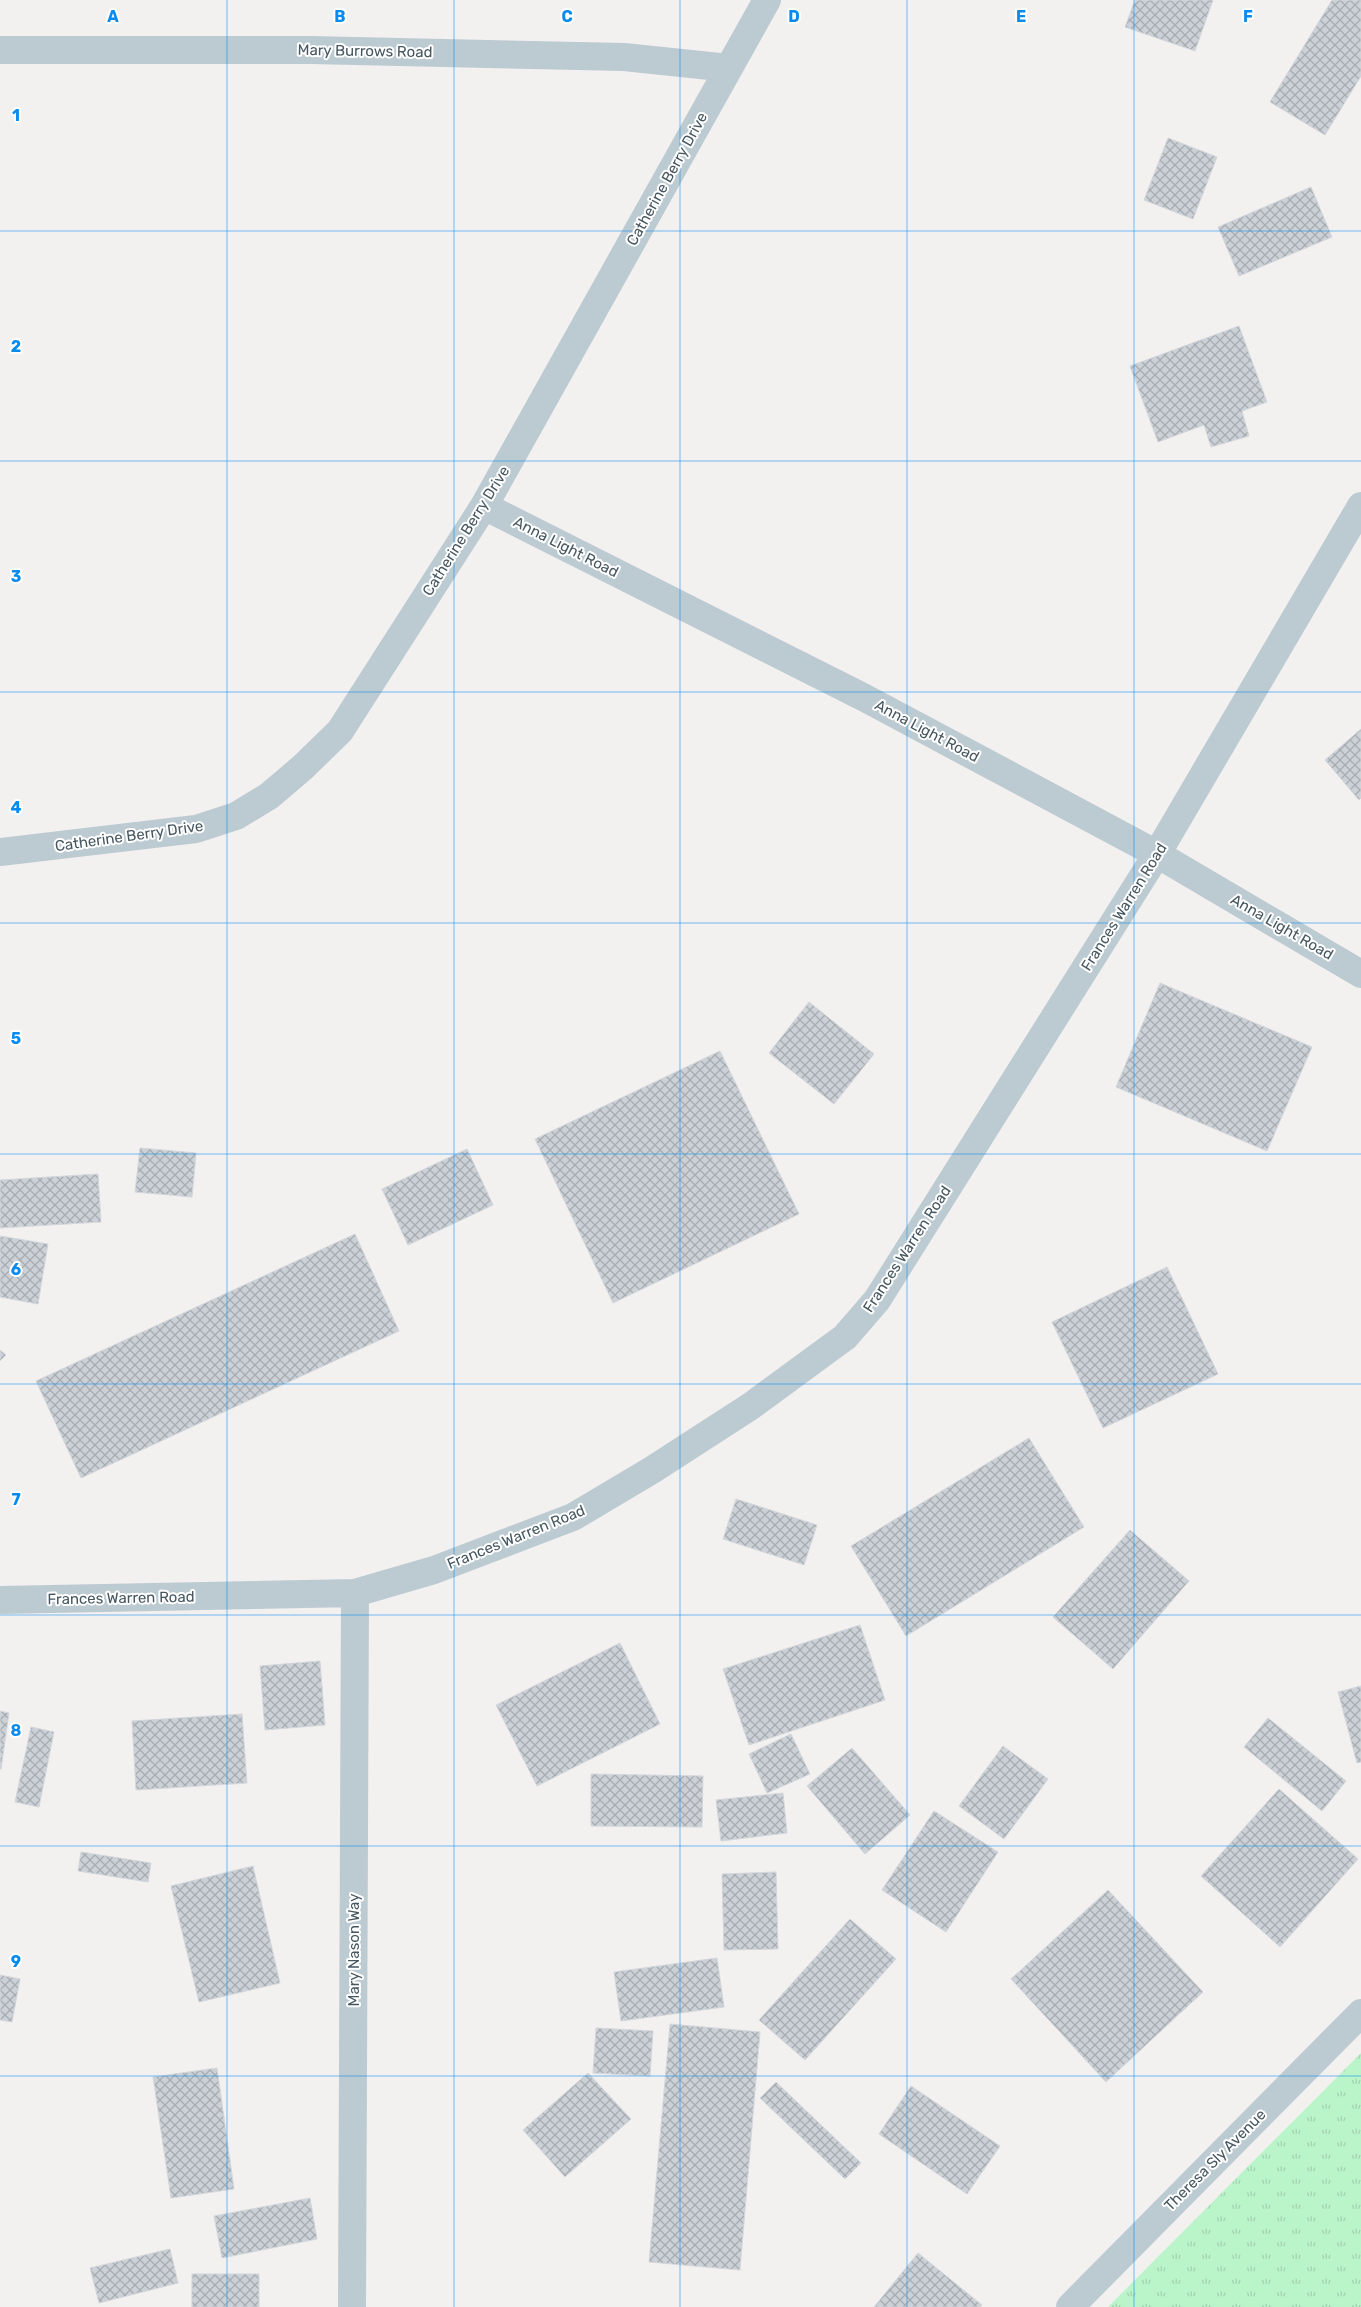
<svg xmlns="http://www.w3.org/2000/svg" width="1361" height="2307" viewBox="0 0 1361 2307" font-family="Rubik,sans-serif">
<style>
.grass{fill:url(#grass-tufts)}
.building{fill:url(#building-cross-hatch);stroke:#d3d7dc}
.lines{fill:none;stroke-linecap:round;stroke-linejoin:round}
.street{stroke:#bccad1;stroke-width:28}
.grid{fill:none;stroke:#088bef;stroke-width:1;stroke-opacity:0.55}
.labels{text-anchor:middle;stroke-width:4;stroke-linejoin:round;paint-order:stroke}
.street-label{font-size:15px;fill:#465760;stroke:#fff}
.grid-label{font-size:16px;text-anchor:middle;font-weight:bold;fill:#088bef;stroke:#fff;stroke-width:4;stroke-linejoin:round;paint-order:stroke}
</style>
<defs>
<pattern id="grass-tufts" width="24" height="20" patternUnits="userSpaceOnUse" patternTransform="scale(1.25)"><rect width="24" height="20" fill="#baf4c9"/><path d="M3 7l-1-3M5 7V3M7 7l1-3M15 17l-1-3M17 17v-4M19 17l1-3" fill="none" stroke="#a1d3af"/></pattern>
<pattern id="building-cross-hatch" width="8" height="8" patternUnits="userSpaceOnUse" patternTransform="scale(1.25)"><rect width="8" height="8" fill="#cbd1d6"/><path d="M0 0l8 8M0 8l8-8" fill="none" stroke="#a7acb1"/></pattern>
</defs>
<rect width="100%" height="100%" fill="#f3f0f0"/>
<path class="grass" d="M1361,2053V2307H1108Z"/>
<path class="building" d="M1135,0H1213L1195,51L1125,27Z
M1332,0H1361V76L1325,135L1270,102Z
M1168,138L1217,157L1193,219L1144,200Z
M1311,187L1332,237L1239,276L1218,227Z
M1239,326L1267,402L1242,411L1249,436L1211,447L1204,425L1158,442L1130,366Z
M1361,729V798L1359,800L1325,760Z
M1160,983L1312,1047L1267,1151L1116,1087Z
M809,1002L874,1054L834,1104L769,1053Z
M720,1051L799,1214L613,1303L535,1139Z
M140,1148L196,1153L192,1197L135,1192Z
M467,1149L493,1205L408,1245L382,1189Z
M98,1174L101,1222L0,1228V1180Z
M355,1234L399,1331L81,1478L36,1381Z
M0,1236L48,1244L38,1304L0,1297Z
M1167,1267L1218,1374L1103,1428L1052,1322Z
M0,1350L6,1355L0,1361Z
M1029,1438L1084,1527L906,1636L851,1546Z
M736,1499L817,1525L804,1565L723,1539Z
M1130,1530L1189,1581L1113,1669L1053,1617Z
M860,1625L885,1700L749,1745L723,1669Z
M620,1643L660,1724L537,1786L496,1705Z
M320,1661L325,1725L265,1730L260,1666Z
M1361,1686V1762L1357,1763L1338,1692Z
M0,1711L9,1713L1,1769H0Z
M242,1714L247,1783L136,1790L132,1721Z
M1268,1718L1346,1781L1322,1811L1244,1747Z
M31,1727L54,1732L39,1807L15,1802Z
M791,1734L810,1774L767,1793L749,1754Z
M1003,1746L1048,1779L1004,1839L959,1806Z
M852,1748L910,1815L865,1854L807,1786Z
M591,1774L703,1776L702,1827L591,1826Z
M1279,1789L1358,1859L1280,1947L1201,1876Z
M783,1793L787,1833L721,1841L716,1800Z
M934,1811L998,1852L946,1932L882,1890Z
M81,1852L151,1863L148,1882L78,1871Z
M253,1866L280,1983L199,2002L171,1886Z
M776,1872L778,1949L724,1950L722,1874Z
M1108,1890L1203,1992L1106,2082L1011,1979Z
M850,1919L896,1959L805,2060L759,2020Z
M717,1958L724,2007L621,2021L614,1972Z
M0,1975L20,1979L12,2022L0,2020Z
M670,2024L760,2032L740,2270L649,2262Z
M596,2028L653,2031L650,2076L593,2073Z
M217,2068L234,2189L171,2198L153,2077Z
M588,2073L631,2119L565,2177L523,2130Z
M776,2082L861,2163L845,2179L760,2098Z
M911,2086L1000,2146L967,2194L879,2134Z
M310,2198L317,2239L222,2258L214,2216Z
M170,2249L178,2283L99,2303L90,2268Z
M918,2253L982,2305L980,2307H874Z
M192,2274H259V2307H192Z"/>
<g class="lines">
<path class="street" d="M0,50H311L624,57L729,68
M484,506L865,698L1157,854L1361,974
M0,852L196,829L236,816L269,796L303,767L340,731L484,506L767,0
M0,1600L355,1593L434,1570L573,1517L652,1470L751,1406L845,1337L877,1300L1157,854L1361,506
M352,2307L355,1593
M1070,2307L1361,2013"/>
</g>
<path class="grid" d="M227,0V2307M454,0V2307M680,0V2307M907,0V2307M1134,0V2307M0,231H1361M0,461H1361M0,692H1361M0,923H1361M0,1154H1361M0,1384H1361M0,1615H1361M0,1846H1361M0,2076H1361"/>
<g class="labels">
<g class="street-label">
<text transform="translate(365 51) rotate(1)" y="5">Mary Burrows Road</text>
<text transform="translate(667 179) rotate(-61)" y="5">Catherine Berry Drive</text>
<text transform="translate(466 531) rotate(-58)" y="5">Catherine Berry Drive</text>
<text transform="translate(566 547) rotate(27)" y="5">Anna Light Road</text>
<text transform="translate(927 731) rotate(28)" y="5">Anna Light Road</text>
<text transform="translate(129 836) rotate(-8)" y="5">Catherine Berry Drive</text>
<text transform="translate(1124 907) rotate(-58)" y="5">Frances Warren Road</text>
<text transform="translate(1282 927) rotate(30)" y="5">Anna Light Road</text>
<text transform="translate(907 1249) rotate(-57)" y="5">Frances Warren Road</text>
<text transform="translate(516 1537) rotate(-22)" y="5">Frances Warren Road</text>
<text transform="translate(121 1598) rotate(-1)" y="5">Frances Warren Road</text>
<text transform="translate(354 1950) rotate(-90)" y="5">Mary Nason Way</text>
<text transform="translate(1215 2160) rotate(-45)" y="5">Theresa Sly Avenue</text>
</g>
</g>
<g class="grid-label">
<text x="113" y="22">A</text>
<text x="340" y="22">B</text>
<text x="567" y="22">C</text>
<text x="794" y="22">D</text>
<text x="1021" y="22">E</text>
<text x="1248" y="22">F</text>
<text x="16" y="121">1</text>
<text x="16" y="352">2</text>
<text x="16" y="582">3</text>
<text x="16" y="813">4</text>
<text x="16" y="1044">5</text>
<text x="16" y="1275">6</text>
<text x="16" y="1505">7</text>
<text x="16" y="1736">8</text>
<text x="16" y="1967">9</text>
</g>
</svg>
